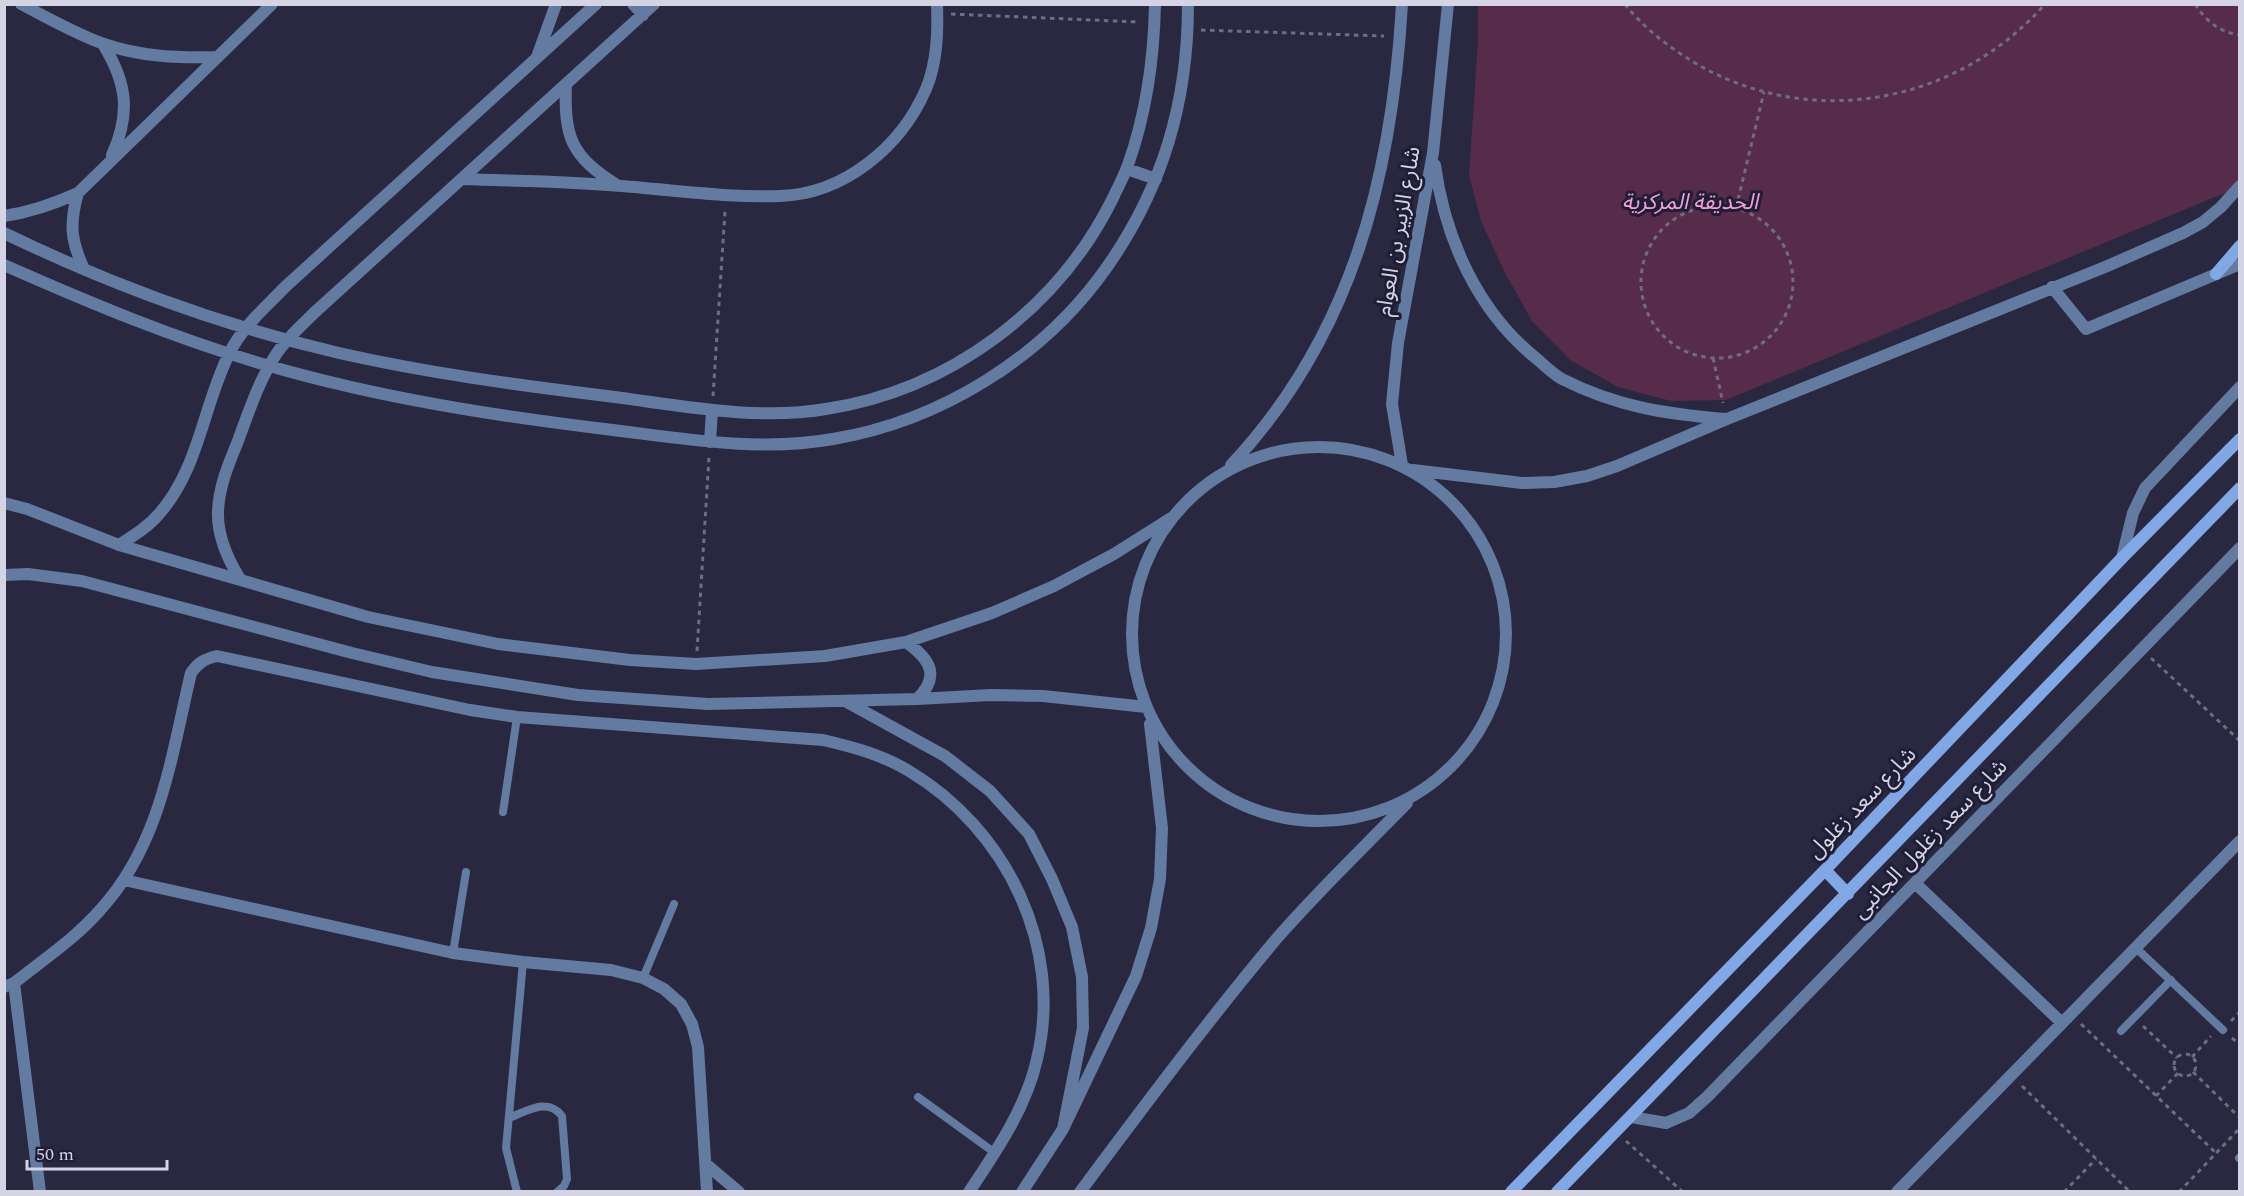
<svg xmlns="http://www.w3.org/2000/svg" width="2244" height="1196" viewBox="0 0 2244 1196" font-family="Spectral,'Noto Sans Arabic',serif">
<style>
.green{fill:#572c4b}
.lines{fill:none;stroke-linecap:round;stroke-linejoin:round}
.path{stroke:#6e6d82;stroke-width:3;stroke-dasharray:4.5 4.5;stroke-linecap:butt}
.service{stroke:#637aa1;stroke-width:8}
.minor{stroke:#637aa1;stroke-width:12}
.tertiary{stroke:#637aa1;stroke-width:12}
.secondary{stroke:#81a7e5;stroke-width:12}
.labels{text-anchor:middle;stroke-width:6;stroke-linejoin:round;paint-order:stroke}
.park-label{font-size:22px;font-style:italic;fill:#f1a1d8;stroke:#201e36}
.street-label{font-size:22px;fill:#d5d4e5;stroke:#201e36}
</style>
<rect width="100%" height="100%" fill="#292840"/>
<path class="green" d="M1478,5H2239V187L1726,400L1671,401L1618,387L1570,360L1532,321L1505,273L1481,221L1469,175L1478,42Z"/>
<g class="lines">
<path class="path" d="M1625,4C1645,30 1674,51 1702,67C1817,130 1959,102 2045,4
M2195,4C2206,21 2219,32 2240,35
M951,14L1139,22
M1201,30L1384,36
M1641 282a76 76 0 1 1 152 0a76 76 0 1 1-152 0Z
M1736,208L1764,92
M1713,358L1723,403
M713,396L725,211
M697,651L709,457
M2151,658L2240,741
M2231,1021L2240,1012
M2081,1024L2216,1153
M2143,1026L2177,1058
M2232,1038L2240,1045
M2174 1065a11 11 0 1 1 22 0a11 11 0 1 1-22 0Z
M2192,1057L2211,1036
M2193,1072L2240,1118
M2022,1086L2130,1192
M2156,1096L2178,1073
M1626,1141L1683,1192
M2064,1192L2096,1159
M2179,1192L2240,1128"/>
<path class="service" d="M503,812L517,717
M2136,948L2223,1030
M453,953L466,872
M643,978L674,904
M2121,1031L2171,980
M918,1097L995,1153
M509,1118C527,1111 548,1097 562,1116L567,1179L564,1186L557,1192
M2239,1158L2240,1159
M517,1192L506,1148L523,962"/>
<path class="minor" d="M21,4C48,18 76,34 104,44C141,57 179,58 218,57
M633,4L643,15
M103,44C127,83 131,113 112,155
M537,57L556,4
M566,84C564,138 571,156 617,185
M1127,169L1156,179
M463,179C515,181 569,181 621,186C674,190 727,198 780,196C844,194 901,147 926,89C937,63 938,33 937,4
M78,193C69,224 71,241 84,269
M4,216C31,212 54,204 78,193L272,4
M4,233C111,285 224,326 339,353C427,373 517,385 607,396C679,405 754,421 826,409C950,390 1058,309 1113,198C1118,187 1124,176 1128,165C1146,114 1154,59 1155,4
M4,265C90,303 176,339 266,365C379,398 496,416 613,430C686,439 760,452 833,439C941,421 1044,357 1107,267C1163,187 1188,102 1188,4
M710,442L712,410
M119,545C133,536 148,527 159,514C199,469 203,406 229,354C242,327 265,308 285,287L596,4
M240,579C227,558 217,535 218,511C219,486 229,463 238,441C249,411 259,380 277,353C287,338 301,326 314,313L654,4
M124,880L453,953L523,962L611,970L643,978L664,989L681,1004L692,1024L698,1047L707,1192
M1915,883L2062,1023
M14,983L40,1192
M4,987L14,983C44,959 76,938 101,909C161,843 171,757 191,673C198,663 204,659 217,656L470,710L517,717L823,740C853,747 883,755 909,771C1006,829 1064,946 1037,1059C1026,1108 997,1150 969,1192
M1631,1117L1666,1123L1689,1113L1707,1097L2240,548
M706,1164L739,1192
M1897,1192L2240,841"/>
<path class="tertiary" d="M1435,165C1445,239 1478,312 1537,359C1545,366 1553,374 1562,379C1617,407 1666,414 1726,419
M2052,287L2086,329L2240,264
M1132 634a187 187 0 1 1 374 0a187 187 0 1 1-374 0Z
M1231,465C1352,336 1392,177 1402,4
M1402,465L1392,404L1398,343L1433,153L1448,4
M1413,470L1522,483L1554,482L1587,476L1617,466L1727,419L2105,267L2183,233L2203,222L2221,207L2240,186
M4,503L27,509L119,545L368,617L498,644L630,660L696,664L825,656L906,642L992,613L1054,586L1114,554L1171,518
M2122,558L2133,513L2145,488L2240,387
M4,575L28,574L82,581L352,653L432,672L578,695L708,704L917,699L991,695L1043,696L1146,707
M906,642C930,659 941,676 917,699
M845,701L945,756L990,791L1029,834L1052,879L1072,927L1082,977L1083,1028L1063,1129
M1022,1192L1063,1129L1136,976L1151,928L1160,879L1162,828L1150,724
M1080,1192C1145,1105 1209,1019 1278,937C1319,890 1364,847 1407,803"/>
<path class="secondary" d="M2216,274L2240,246
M1825,870L1848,894
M1511,1192L1825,870L2122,558L2240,439
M1557,1192L2240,488"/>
</g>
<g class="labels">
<g class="park-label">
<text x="1690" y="209">الحديقة المركزية</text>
</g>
<g class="street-label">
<text transform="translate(1397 231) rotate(-80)" y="8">شارع الزبير بن العوام</text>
<text transform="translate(1861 802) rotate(-46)" y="8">شارع سعد زغلول</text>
<text transform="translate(1929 838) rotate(-46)" y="8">شارع سعد زغلول الجانبى</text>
</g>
</g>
<rect width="2244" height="1196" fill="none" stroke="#d5d4e5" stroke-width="12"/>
<path d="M27 1160v9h140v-9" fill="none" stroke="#d5d4e5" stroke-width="3"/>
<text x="36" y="1160" font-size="18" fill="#d5d4e5" stroke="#201e36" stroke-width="4.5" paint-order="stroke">50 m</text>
</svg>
